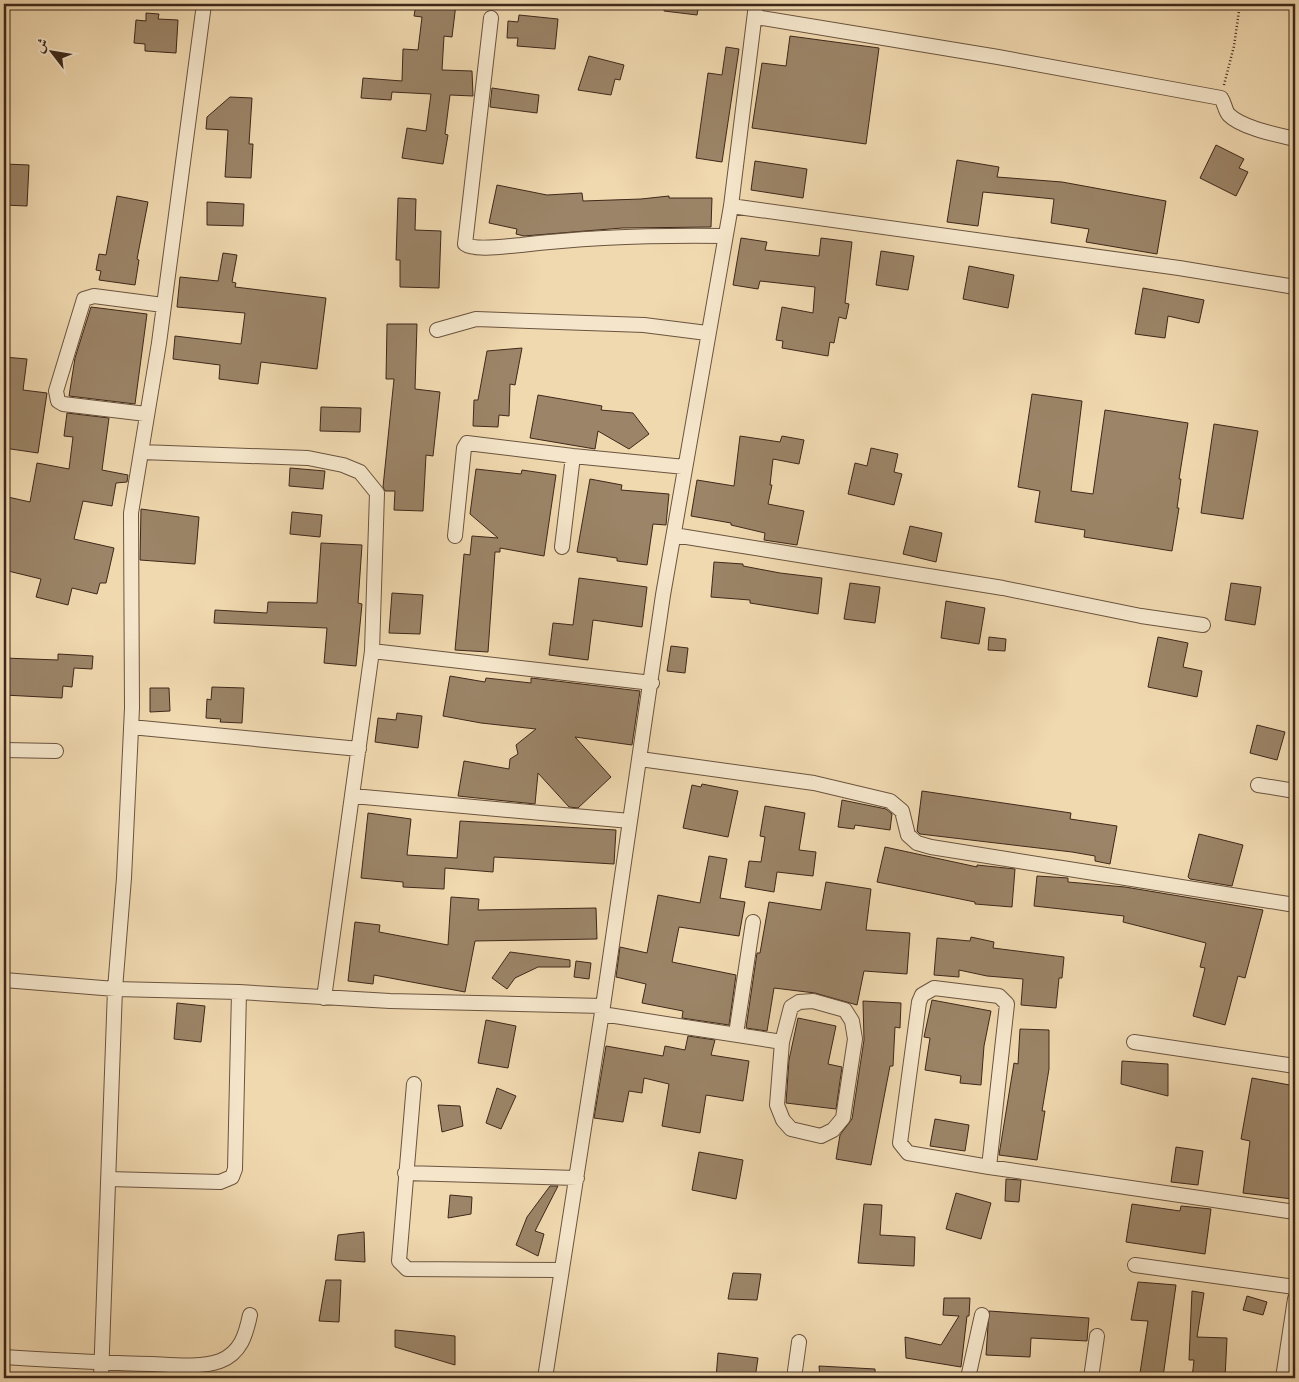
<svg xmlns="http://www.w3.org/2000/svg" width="1299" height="1382" viewBox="0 0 1299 1382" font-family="'Libre Bodoni',Amiri,serif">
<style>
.building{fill:#9b8467;stroke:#3e281a}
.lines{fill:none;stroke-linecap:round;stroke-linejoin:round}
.minor-casing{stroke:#6a543f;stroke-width:16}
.path{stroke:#3e281a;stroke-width:2.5;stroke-dasharray:1 2.5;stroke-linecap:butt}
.minor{stroke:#f5e6cb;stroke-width:14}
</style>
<rect width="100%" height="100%" fill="#f0d8af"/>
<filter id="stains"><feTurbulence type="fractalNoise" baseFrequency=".004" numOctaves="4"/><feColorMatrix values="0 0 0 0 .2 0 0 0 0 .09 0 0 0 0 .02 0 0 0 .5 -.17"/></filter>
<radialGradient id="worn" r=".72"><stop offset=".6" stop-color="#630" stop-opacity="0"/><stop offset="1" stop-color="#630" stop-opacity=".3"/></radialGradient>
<path class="building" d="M416,4H456L452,37L444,36L442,70L472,71L473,96L450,95L445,134L448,135L443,164L402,158L407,128L426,131L431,94L392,92L391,100L361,98L363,78L402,81L403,49L418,50L422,17L414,16Z
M665,4H699L697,15L664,11Z
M146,13L159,14L158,19L178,20L176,53L145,51V44L134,43L136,20L146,21Z
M519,15L558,19L555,49L517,46L518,38H507L508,21L518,22Z
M790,36L879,48L866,144L752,128L762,63L786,66Z
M726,47L739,49L722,162L696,158L708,73L722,75Z
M589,56L624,65L620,80L615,79L611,95L578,90Z
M492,88L539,95L537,113L490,107Z
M230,97L252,98L249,144H253L251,178L225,177L228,130L206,129L207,117Z
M1216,145L1244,159L1239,168L1248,172L1236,196L1200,178Z
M957,160L999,167L997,177L1062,182L1166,201L1157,254L1086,242L1089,229L1051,223L1054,199L983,192L978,226L947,222Z
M755,161L807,169L803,198L751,190Z
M4,164L29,165L27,206L4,205Z
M497,185L547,195L582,193L583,201L641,199L669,196V198H712L711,227L622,228L524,236L516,234L517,229L489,223Z
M117,196L148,202L137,259L139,260L135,285L99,280L101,271L96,270L99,254L106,255Z
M398,198L416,199L415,230L441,231L439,288L400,287V260H396Z
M207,202L244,204L243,226L207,225Z
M741,238L767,242L765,250L819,256L821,238L852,242L845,303L849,304L846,319L839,317L834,343L830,342L828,356L782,348L783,341L776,340L782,307L813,313L815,287L760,281L758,289L733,285Z
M881,251L914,256L908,290L876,285Z
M223,253L237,255L232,282L236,283L235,287L326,298L317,369L261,362L258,384L219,379L220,365L173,359L175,336L241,344L245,313L177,307L180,277L218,281Z
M969,266L1014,275L1008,308L963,299Z
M1143,288L1204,300L1199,323L1168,316L1165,338L1135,334Z
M91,307L147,314L135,404L69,396L75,358Z
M387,324H417L415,389L440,392L433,456L426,455L423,511L394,510L395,491H385L383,487L394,379H386Z
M522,348L515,385L510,384L509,416L499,415L498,427L473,426L474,400H478L487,351Z
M4,357L27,359L23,390L47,393L38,453L4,448Z
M1032,394L1082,401L1071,491L1093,494L1105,410L1188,423L1179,479H1181L1177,508H1179L1172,551L1084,537L1085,530L1035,522L1040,491L1018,487Z
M538,395L602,406L601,410L633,413L649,434L629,449L598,431L595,449L530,438Z
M321,407L361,408L360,432L320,431Z
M67,413L109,418L102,470L128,475L127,482L116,483L112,506L83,501L74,539L114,548L106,583H100L97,594L72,588L68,605L36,597L41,579L4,570V530L6,520H4V515L8,497L30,502L37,463L69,469L73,437L64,436Z
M1214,424L1258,431L1243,519L1201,513Z
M740,436L780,442L782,436L804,440L799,464L773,459L770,485H772L768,504L804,511L797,545L764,540L765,533L731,525V523L691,516L697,480L734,486Z
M871,448L898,454L894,472L902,474L894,505L848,494L855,463L867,466Z
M290,468L325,471L323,489L289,486Z
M476,469L521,474L522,470L556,475L544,556L500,548V552H495L488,652L455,650L464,554L470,555L472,536L498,538L470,514Z
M590,479L622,485L621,490L669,494L666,525L653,524L647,565L617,561V558L577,552Z
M141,509L199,517L195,564L140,560Z
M292,512L322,515L320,537L290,534Z
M910,526L942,533L936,562L903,554Z
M321,543L362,545L358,603L362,604L356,666L324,663L327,628L214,623L215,610L267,613L268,602L317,603Z
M714,562L743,564V566L780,573L822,578L818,614L750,603V600L711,597Z
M579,578L647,587L642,627L593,620L588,660L549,655L553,623L573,625Z
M850,583L880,587L875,623L844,619Z
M1231,583L1261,587L1255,625L1225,620Z
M392,593L423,595L420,634L389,633Z
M946,601L985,608L979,644L941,638Z
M989,637L1006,639L1005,651L988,650Z
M1158,637L1188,643L1183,667L1202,671L1197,697L1148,687Z
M671,646L688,648L685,673L667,671Z
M58,654L93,656L92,669L74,668L72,687L63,686L62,698L4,695V658L58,660Z
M450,676L485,682L486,678L531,683V678L640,691L632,745L575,737L611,777L578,808L569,807L538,773L535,804L458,796L464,761L509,769L510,759L518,754L516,745L536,729L481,723L443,716Z
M212,687L244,688L242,723L220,722L221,719L206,718L207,699L211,700Z
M150,688H169L170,711L150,712Z
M397,713L422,716L418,748L375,742L378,718L396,720Z
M1257,725L1285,732L1277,760L1250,753Z
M702,784L738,791L728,837L683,828L692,785L701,787Z
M922,791L1071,813L1070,819L1117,826L1110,864L1095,861V856L1072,852L920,834L917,831Z
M842,800L886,809L892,814L890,830L855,825L854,829L838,827Z
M765,806L805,813L799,850L816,852L813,876L777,872L774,892L745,887L749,861L761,862L765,837L760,836Z
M368,813L411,819L407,855L457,858L460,821L616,830L614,864L494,857L493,872L445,868L444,889L403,887V882L361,878Z
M1199,834L1243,845L1232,886L1190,879L1188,877Z
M885,847L977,867V865L1015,869L1012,907L975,904V902L877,882Z
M709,856L727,859L720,898L745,902L739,936L679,927L672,962L736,975L729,1025L682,1018L683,1011L642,1003L646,984L616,977L620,947L647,953L658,895L700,903Z
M1037,876L1068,878V882L1125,887L1263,910L1245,978L1238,976L1225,1025L1193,1016L1205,968L1200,967L1206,943L1123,922L1124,916L1034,906Z
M826,882L871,889L866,930L910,933L907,974L864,971L857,1005L815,993L774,988L767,1031L746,1028L757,953H760L769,902L821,910Z
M451,897L479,899L478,910L596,908L597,939L475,941L465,992L374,975L373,984L348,981L355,922L380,925L379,932L448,945Z
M971,937L994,942L993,948L1064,957L1062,978H1059L1056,1008L1021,1005L1023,979L987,976L959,970V977L934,975L937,938L970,941Z
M510,952L570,960V967H538L515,978L507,989L492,978Z
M576,961L591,963L589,979L574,977Z
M932,1000L991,1011L984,1046L981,1085L960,1083L961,1076L925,1070L930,1038L924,1037Z
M863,1001L901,1003L900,1028L895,1027L893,1066H890L871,1165L836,1159L840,1135L852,1119L864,1040Z
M177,1003L205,1006L201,1042L174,1039Z
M798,1018L836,1026L828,1064L842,1067L836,1109L786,1103L789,1060Z
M486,1020L516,1026L508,1068L478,1063Z
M1020,1029L1049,1030V1069L1042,1111H1045L1037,1160L999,1155L1014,1063L1018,1064Z
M688,1036L715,1040L711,1055L749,1061L743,1101L706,1095L700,1133L662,1126L669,1084L644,1078L642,1093L629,1091L623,1122L594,1118L606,1046L663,1056L665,1046L685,1050Z
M1122,1061L1168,1064V1096L1121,1084Z
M1252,1078L1295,1086V1133L1290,1164L1295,1165L1292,1199L1243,1193L1250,1141L1241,1139Z
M497,1088L516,1096L501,1129L486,1123Z
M438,1105L460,1106L463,1126L442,1132Z
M935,1119L969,1125L965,1151L930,1146Z
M1176,1147L1203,1151L1198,1185L1171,1182Z
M699,1152L743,1160L736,1199L692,1190Z
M1006,1179L1021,1180L1019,1202L1005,1201Z
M550,1186H558L535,1231L544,1234L538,1256L516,1245L527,1217Z
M956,1193L991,1203L981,1239L946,1229Z
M450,1195L472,1197L471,1214L448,1218Z
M864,1204L882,1205L880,1235L915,1237L914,1266L858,1263Z
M1132,1204L1180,1211L1181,1206L1211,1209L1205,1254L1126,1242Z
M364,1232L365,1262L335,1260L338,1235Z
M733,1273L761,1274L757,1300L728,1299Z
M326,1280H341L339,1322L319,1321Z
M1138,1282L1176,1285L1163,1377L1140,1373L1148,1321L1131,1320Z
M1192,1291L1204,1293L1197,1337L1227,1338L1225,1378H1192L1194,1360H1189Z
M1247,1296L1267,1302L1263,1315L1243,1310Z
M944,1298H970L969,1316H967L961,1367L906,1358L905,1337L941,1345L959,1316L943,1315Z
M989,1311L1089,1318L1087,1341L1031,1338L1030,1357L986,1355Z
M395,1330L455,1336V1365L395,1347Z
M718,1353L758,1358L755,1378H716Z
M819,1366L875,1369V1378H820Z"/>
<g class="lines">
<g class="minor-casing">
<path id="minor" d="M756,17L998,57L1221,98C1225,104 1225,111 1229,115C1242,128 1278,135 1295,139
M491,18L465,244C474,251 508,246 521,245C589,237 656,235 724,236
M731,206L1179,268L1295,287
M437,330L476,319L644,325L707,333
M146,414L63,404L58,401L56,391L84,299L94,296L163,305
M141,452L308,458L343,465L360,472L377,493L372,651L324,998
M674,535L1003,588L1141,616L1203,625
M455,536L464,448L467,443L573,456L685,467
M562,547L573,456
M372,651L652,683
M131,727L359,749
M4,750L56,751
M640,759L814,783L890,801L902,811L908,835L917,843L931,847L1295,905
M1258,785L1295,791
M353,796L630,821
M4,980L115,989L239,992L390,1001L603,1006
M813,1001L845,1010L852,1021L855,1039L843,1118L833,1130L821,1136L791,1129L783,1120L777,1105L782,1042L791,1007L799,1002Z
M602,1014L782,1042
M736,1034L753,922
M1134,1042L1295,1066
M414,1084L399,1261L407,1269L561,1270
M989,1167L1007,1004L999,996L934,988L922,995L919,1002L900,1143L908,1153L989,1167L1295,1212
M405,1173L577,1178
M108,1179L220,1182L232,1177L235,1169L239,992
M1135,1265L1295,1287
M4,1357C53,1360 103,1363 152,1364C173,1365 201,1368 220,1361C241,1353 246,1334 250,1315
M101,1378L115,989L124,878L132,708L131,513L159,343L204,4
M545,1378L603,1006L663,595L731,206L756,4
M794,1378L799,1342
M968,1378L982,1315
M1091,1378L1097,1336
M1283,1378L1295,1299"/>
</g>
<path class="path" d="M1224,85L1234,46L1240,4"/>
<use href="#minor" class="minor"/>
</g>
<rect width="1299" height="1382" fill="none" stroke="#f0d8af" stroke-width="20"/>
<rect x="5" y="5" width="1289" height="1372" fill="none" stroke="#3e281a" stroke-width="2.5"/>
<rect x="10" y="10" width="1279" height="1362" fill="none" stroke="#3e281a"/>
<g transform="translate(52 52) rotate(301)" stroke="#f5e6cb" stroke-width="4" paint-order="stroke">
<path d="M0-4L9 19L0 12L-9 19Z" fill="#3e281a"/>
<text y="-8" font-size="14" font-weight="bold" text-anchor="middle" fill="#3e281a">ش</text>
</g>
<rect width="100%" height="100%" filter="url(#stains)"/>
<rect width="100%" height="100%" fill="url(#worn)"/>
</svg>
